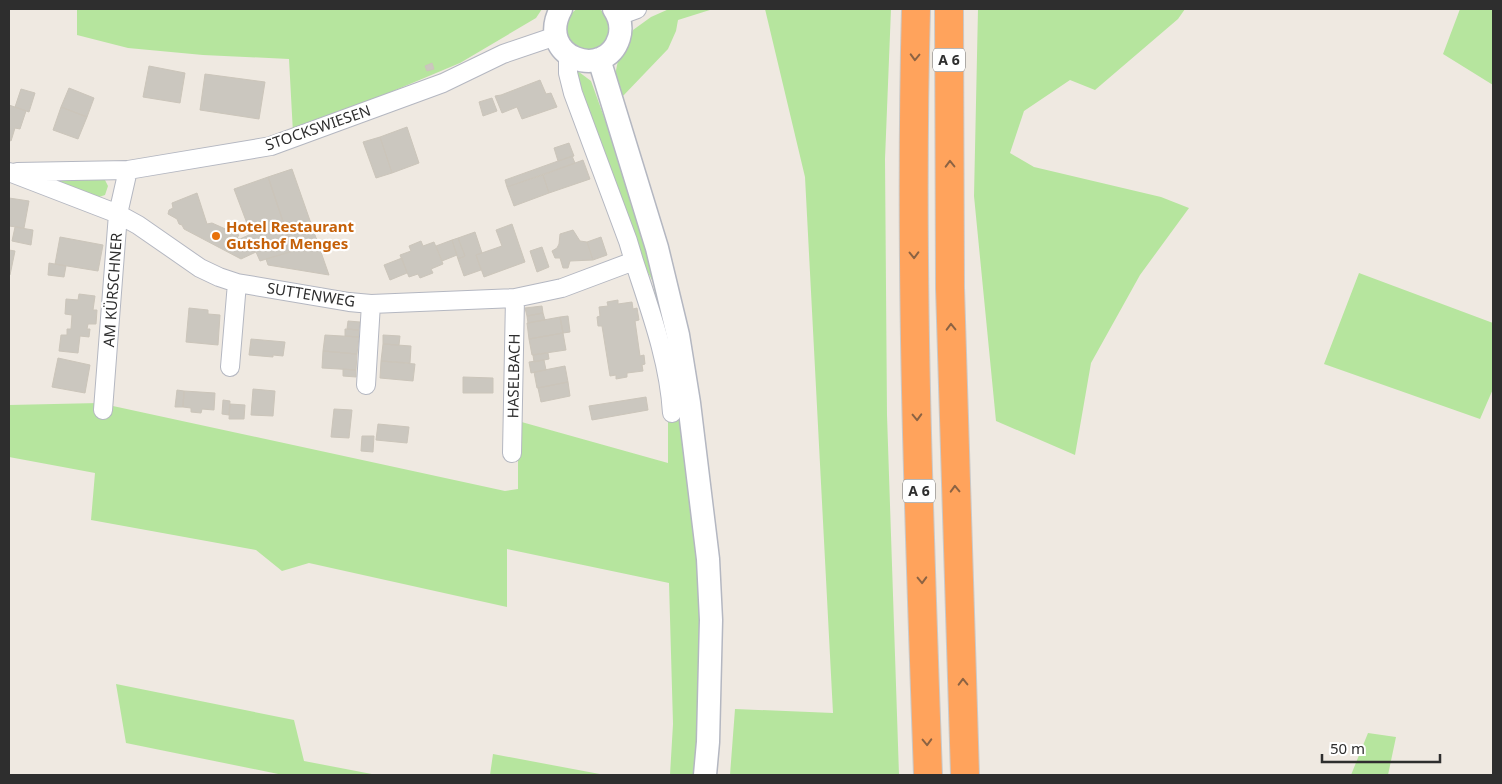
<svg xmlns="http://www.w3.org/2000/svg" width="1502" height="784" viewBox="0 0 1502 784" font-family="'Noto Sans',sans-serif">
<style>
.green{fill:#b6e59e}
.building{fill:#cbc7bf;stroke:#cbc5ba}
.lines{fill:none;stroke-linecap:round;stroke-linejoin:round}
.minor-casing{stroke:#b4b7c1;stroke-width:20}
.tertiary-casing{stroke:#b4b7c1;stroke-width:25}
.motorway-casing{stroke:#c9c9c9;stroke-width:30}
.minor{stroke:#fff;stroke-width:18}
.tertiary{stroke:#fff;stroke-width:22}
.motorway{stroke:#ffa35c;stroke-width:28}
.oneway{stroke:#8c6343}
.food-dot{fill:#e8710a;stroke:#fff;stroke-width:2}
.labels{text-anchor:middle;stroke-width:4.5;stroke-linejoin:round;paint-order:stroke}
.shield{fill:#fff;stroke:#6d6d6d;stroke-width:1}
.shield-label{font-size:14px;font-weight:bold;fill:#2e2e2e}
.street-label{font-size:15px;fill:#2e2e2e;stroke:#fff}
.food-label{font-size:15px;font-weight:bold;fill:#c56008;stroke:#fff;text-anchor:start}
</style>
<rect width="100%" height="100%" fill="#efe9e1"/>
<path class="green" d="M566 28a22 22 0 1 1 44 0a22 22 0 1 1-44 0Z
M77,9H542L536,18L460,63L293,133L289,59L203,55L128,48L77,35Z
M669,9H713L678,20L676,31L668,49L622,97L615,75L619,56L633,30L651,17Z
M765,9H891L885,159L887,415L899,775H730L735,709L833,713L805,177Z
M978,9H1185L1178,19L1095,90L1070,80L1024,111L1010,153L1034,167L1161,197L1189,208L1140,275L1091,363L1075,455L996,421L974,196Z
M1460,9H1493V85L1443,54Z
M575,69L591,81L628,183L669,335L701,580L699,775H670L673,724L669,583L507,549V607L309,563L282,571L256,550L91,520L95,473L9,457V405L99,403L505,491L518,489V421L668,463V412L662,327L653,282L637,252Z
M101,179L105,180L108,186L105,195L99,197L52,180Z
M1359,273L1493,323V389L1480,419L1324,364Z
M116,684L294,720L304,761L377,775H283L126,743Z
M1368,733L1396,737L1388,775H1351Z
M493,754L605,775H490Z"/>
<path class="building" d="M432,63L434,69L427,71L425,66Z
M149,66L185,73L180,103L143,97Z
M205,74L265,82L259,119L200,110Z
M540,80L546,94L551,93L557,107L522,119L517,107L502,113L495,96L501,95Z
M69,88L94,98L87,117L61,107Z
M21,89L35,93L29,112L15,107Z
M492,98L497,111L483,116L479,102Z
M9,105L26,111L20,129L15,128L11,141L9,140Z
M61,107L87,117L78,139L53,130Z
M407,127L419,163L392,173L380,137Z
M380,137L392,173L376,178L363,142Z
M569,143L574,156L558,161L554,148Z
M572,156L575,163L507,187L505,180Z
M583,160L590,179L549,193L543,175Z
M292,169L329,275L268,265L266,259L293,251L268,177Z
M543,175L549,193L514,206L507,187Z
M268,177L293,251L260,261L256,252L241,259L184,229L182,225L179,224L177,219L168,214L169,210L173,208L172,203L197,193L207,224L212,223L239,235L237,238L240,239L251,234L234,189Z
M9,198L29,201L24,228L9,226Z
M512,224L525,262L484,277L476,255L502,246L496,230Z
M15,227L33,230L31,245L12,241Z
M573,230L580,241L587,242L593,260L570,261L568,268H563L560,258H555L552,251L557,248L559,244L560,234Z
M475,232L482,253L476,255L481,270L464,276L458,259L465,256L458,238Z
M60,237L103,245L98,271L55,264Z
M601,237L607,255L593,260L587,242Z
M458,238L465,256L458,259L452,240Z
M452,240L457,255L442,261L436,246Z
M421,241L423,246L434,242L443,264L431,269L433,273L420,278L418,274L409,277L400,255L411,251L409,246Z
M542,247L549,267L537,272L530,251Z
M9,250L15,251L10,275H9Z
M402,258L407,273L390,280L384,265Z
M49,263L66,266L64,277L48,275Z
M79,294L95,296L93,310H97L96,324H88L87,329H90L89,337L80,336L78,353L59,351L61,335H67V329H71L72,315L65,314L66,299L78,300Z
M618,300V304L632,302L633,309L637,308L639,320L635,321L640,356L644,355L645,364L642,365L643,371L627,373V377L616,379V375L610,376L602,326H598L597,317L600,316L599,307L608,306L607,302Z
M542,306L543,313L527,316L525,308Z
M189,308L208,310V314L220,315L218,345L186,342Z
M543,313L545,320L528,323L527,316Z
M568,316L570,332L563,333L560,317Z
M560,317L563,333L529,339L527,323Z
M348,321L360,322L359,330L347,329Z
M345,329L359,330V337L345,336Z
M563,333L566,350L532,355L529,339Z
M325,335L359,337L357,354L323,351Z
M383,335L400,336L399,345L383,344Z
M251,339L285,342L283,356L273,355V357L249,355Z
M383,344L411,346L410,363L381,361Z
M323,351L357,354L356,370L322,368Z
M548,353L549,359L534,362L533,355Z
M58,358L90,365L85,393L52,387Z
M544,360L546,370L531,373L529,362Z
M381,361L415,364L413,381L380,378Z
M565,366L568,382L537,388L534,372Z
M343,369L356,370V377L343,376Z
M463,377L493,378V393H463Z
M568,382L570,396L541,402L538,388Z
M253,389L275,391L273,416L251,415Z
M177,390L184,391L183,407H175Z
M184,391L215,393L214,410L202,409L201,413L191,412V408L183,407Z
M646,397L648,410L592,420L589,406Z
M223,400L230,401L229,415L222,414Z
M230,404L245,405L244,419H229Z
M334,409L352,410L349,438L331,437Z
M378,424L409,427L407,443L376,440Z
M362,436H374L373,452L361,451Z"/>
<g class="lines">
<g class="minor-casing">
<path id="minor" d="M618,16L637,9
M9,172L118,214L138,225L200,268L219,277L237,283L349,302L371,304L515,298L562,288L634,261L628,241L573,93L568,73V55
M17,172L128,170L271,146L443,83L503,54L556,36
M634,261C650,310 669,361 672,413
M230,367L237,283
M366,385L371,304
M103,410L118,214L128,170
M512,453L515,298"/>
</g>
<g class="tertiary-casing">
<path id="tertiary" d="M561,9C535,57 605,82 619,38C622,28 620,18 614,9
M599,59L657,248L678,335L689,403L708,559L711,620L708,742L705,775"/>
</g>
<g class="motorway-casing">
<path id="motorway" d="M916,9C909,264 919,520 928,775
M949,9L950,288L965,775"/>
</g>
<use href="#minor" class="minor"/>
<use href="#tertiary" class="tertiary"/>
<use href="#motorway" class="motorway"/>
</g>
<defs><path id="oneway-chevron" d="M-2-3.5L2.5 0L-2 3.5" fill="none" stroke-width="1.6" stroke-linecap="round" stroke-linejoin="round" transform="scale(1.25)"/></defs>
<g class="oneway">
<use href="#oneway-chevron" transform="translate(915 57) rotate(92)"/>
<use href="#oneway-chevron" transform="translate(950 164) rotate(-91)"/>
<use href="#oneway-chevron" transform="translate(914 255) rotate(89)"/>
<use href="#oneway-chevron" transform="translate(951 327) rotate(-91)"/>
<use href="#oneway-chevron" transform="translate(917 417) rotate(88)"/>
<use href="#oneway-chevron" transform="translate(955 489) rotate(-92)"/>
<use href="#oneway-chevron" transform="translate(922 580) rotate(88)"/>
<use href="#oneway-chevron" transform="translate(963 682) rotate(-91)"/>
<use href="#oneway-chevron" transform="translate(927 742) rotate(88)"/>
</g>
<circle class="food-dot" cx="216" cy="236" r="5"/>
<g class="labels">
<g class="shield">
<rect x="933" y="48.5" width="32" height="23" rx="4"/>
<rect x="903" y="479.5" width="32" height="23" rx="4"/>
</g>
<g class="shield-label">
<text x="949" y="65">A 6</text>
<text x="919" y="496">A 6</text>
</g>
<g class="street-label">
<text transform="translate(318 128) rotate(-19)" y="5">STOCKSWIESEN</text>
<text transform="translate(113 290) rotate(-86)" y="5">AM KÜRSCHNER</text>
<text transform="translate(311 295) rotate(9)" y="5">SUTTENWEG</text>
<text transform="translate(514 376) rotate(-89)" y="5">HASELBACH</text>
</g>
<g class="food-label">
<text x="226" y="232">Hotel Restaurant<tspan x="226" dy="17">Gutshof Menges</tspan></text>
</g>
</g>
<rect width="1502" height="784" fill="none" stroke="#2e2e2e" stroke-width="20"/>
<path d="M1322 754v8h118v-8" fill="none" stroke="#2e2e2e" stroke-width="2.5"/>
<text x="1330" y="754" font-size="15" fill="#2e2e2e" stroke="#ffffff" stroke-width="4" paint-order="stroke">50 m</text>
</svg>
